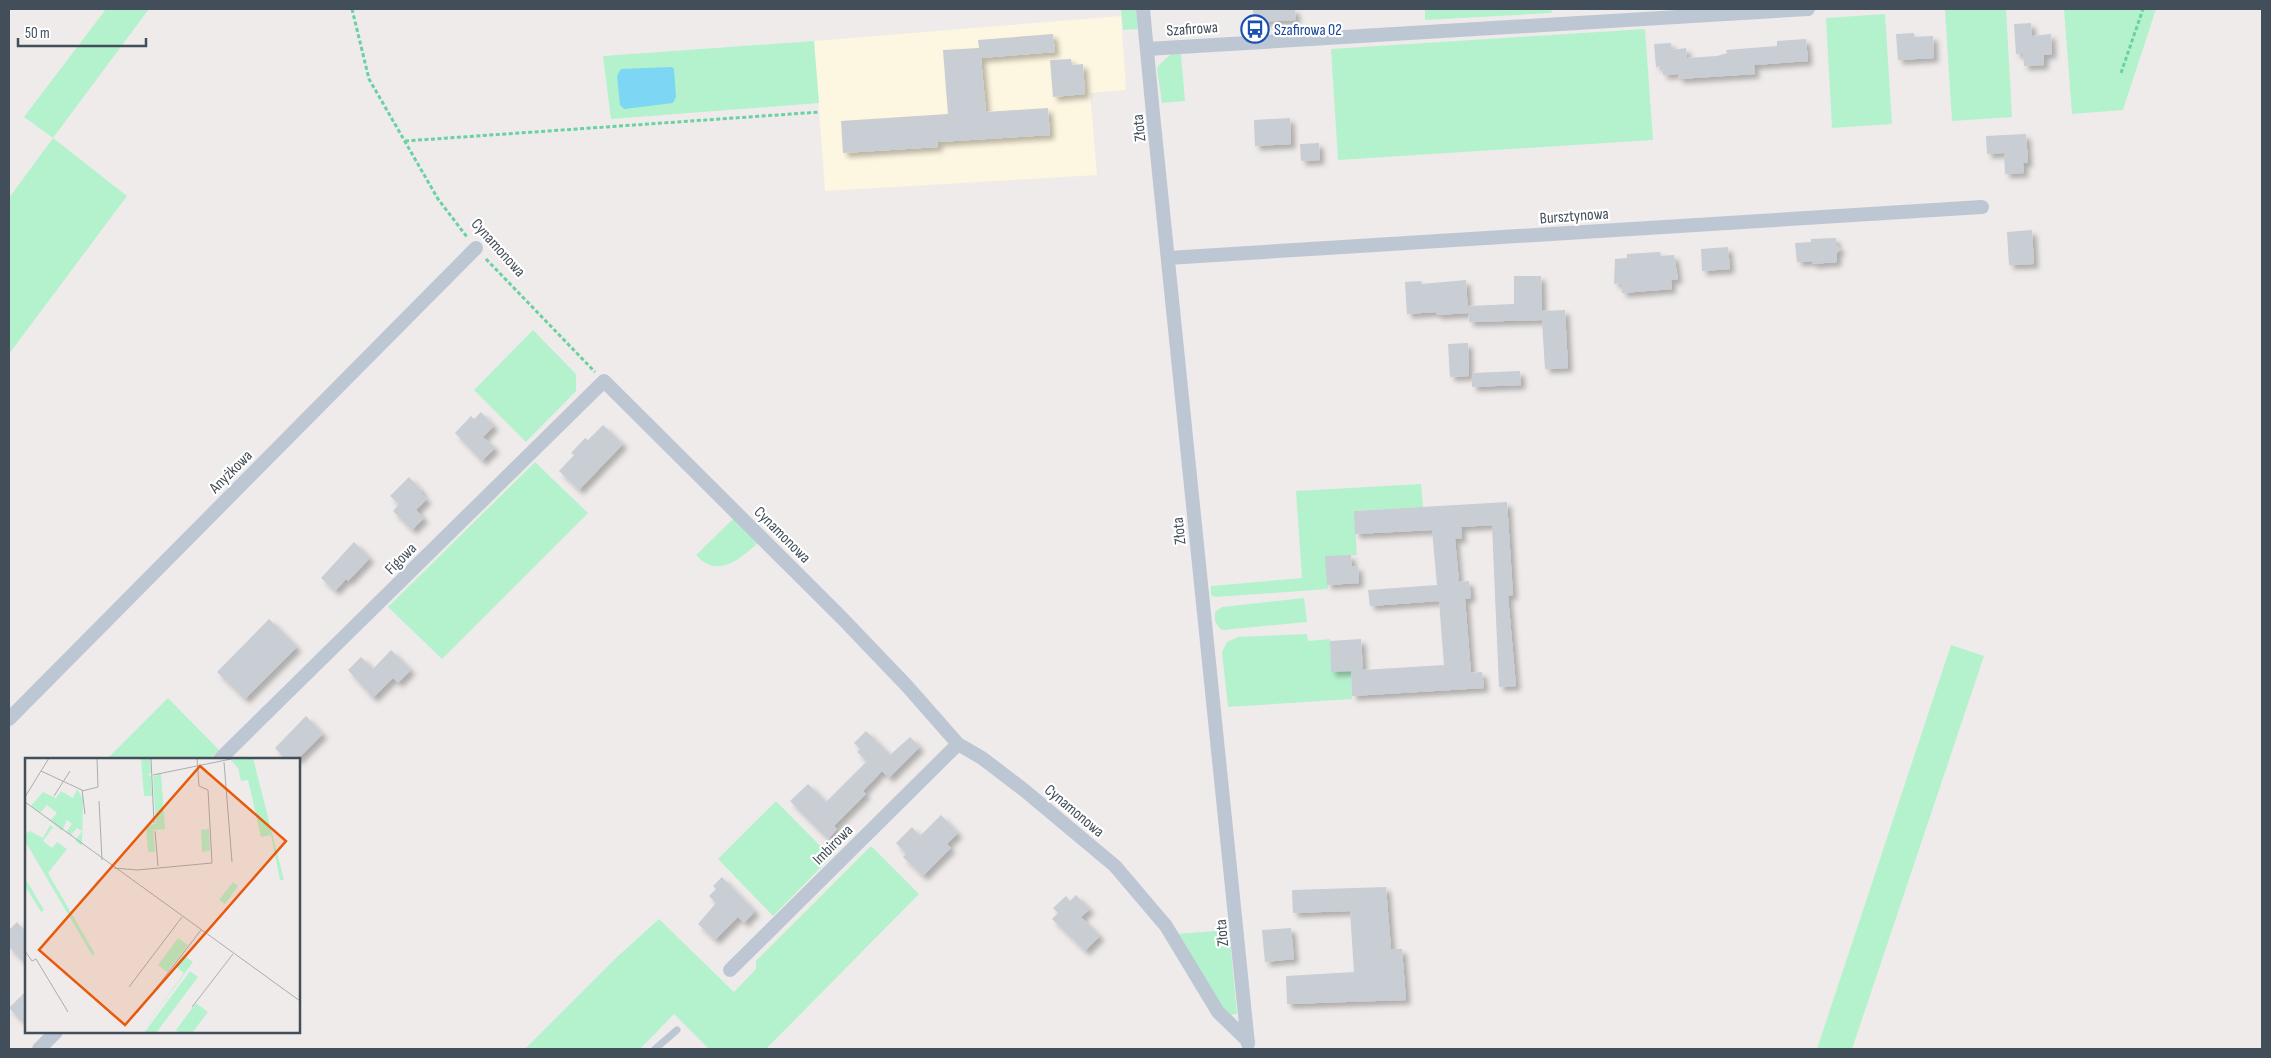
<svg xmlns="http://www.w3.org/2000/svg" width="2271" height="1058" viewBox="0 0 2271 1058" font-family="'Sofia Sans Condensed',sans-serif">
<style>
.commercial{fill:#fdf6e0}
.green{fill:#b4f2ce}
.water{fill:#7dd6f3}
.building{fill:#c9cdd4;filter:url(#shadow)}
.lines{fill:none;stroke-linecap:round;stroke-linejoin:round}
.path{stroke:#69d2a2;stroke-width:3;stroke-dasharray:4 2.5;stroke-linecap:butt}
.service{stroke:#bdc7d3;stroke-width:7}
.minor{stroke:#bdc7d3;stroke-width:14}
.labels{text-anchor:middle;stroke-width:4.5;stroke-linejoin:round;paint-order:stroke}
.street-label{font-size:16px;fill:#424e5a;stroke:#fff}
.transit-label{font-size:16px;fill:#164399;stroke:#fff;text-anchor:start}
.inset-road{fill:none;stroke:#aaacb1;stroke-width:1}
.view{fill:#e8590c;fill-opacity:0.15;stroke:#e8590c;stroke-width:2.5}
.inset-edge{fill:none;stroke:#424e5a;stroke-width:2.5}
</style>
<defs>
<filter id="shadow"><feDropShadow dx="4.5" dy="4.5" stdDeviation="2.5" flood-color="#0004"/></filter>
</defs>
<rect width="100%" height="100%" fill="#efebeb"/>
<path class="commercial" d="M1121,16L1126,90L1090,93L1097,175L825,191L814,41Z"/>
<path class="green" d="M106,9H149L53,138L127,196L9,354V198L53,138L24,117Z
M1121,9H1136L1138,29L1123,30Z
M1425,9H1551L1552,13L1425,20Z
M2006,9L2012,117L1952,121L1945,10Z
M2064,9H2156L2123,110L2072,114Z
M1885,14L1892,124L1832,128L1826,18Z
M1645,29L1653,140L1338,160L1331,49Z
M814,41L819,103L611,119L603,56Z
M1171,54H1181L1185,101L1162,103L1157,69L1159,65Z
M533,330L576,374V391L526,442L474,390Z
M535,462L588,513L442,659L388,607Z
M1421,484L1423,507L1354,511L1357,555L1326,557L1328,589L1216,597L1211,595V586L1302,578L1296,491Z
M734,518L759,542C741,558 718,580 696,555Z
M1304,598L1307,622L1223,630L1220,629L1215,621V612L1222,607Z
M1307,634L1308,641L1330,639L1331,671H1351L1352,699L1228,707L1222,652L1227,642L1238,637Z
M1951,645L1984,656L1852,1049H1817Z
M168,698L219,750L209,759H107Z
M776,801L831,857L773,916L718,859Z
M871,846L919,894L766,1049H709L674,1014L640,1049H525L617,957L659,919L734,992L756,969V961Z
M1229,930L1237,1014L1230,1015L1222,1010L1175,934Z"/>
<path class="water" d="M672,67L674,69L676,97L673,103L624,109L620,105L617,76L621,69Z"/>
<path class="building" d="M1253,9H1295L1296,20L1254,22Z
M2031,23L2032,36L2051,34L2052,54L2044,55V65L2024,66L2023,54H2016L2014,24Z
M1914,33V37L1933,36L1934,58L1898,60L1896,34Z
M1053,34L1055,52L981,58L986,112L1048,108L1050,135L938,142V147L843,153L841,121L948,114L943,50L979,48L978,40Z
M1806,39L1808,61L1754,65L1755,74L1679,79L1678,74L1663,75L1662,66L1656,67L1654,44L1671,43L1672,50L1686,48L1687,58L1717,56L1727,53L1726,50L1777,46V41Z
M1071,59L1072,65L1083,64L1085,94L1053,97L1050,60Z
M1290,118L1291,144L1255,146L1254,120Z
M2026,134L2028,163H2023L2024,173L2005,174L2004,153L1987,154L1986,136Z
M1319,143L1320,160L1301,161L1300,144Z
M2032,230L2034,264L2009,265L2007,232Z
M1836,238V245L1841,249L1837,253V262L1812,264V261L1797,262L1795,243L1811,242V239Z
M1728,247L1730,269L1702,271L1701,249Z
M1660,252L1661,256L1674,255L1678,279L1671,280L1672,289L1622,293L1621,283L1614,284L1615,259L1627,258V254Z
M1514,276H1541L1542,311L1565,310L1568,368L1545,369L1542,320L1469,322L1468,306L1514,304Z
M1466,280L1468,313L1437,315L1436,312L1407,314L1405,282L1421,281L1422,284Z
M1468,343L1469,376L1450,377L1448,344Z
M1520,371L1521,385L1472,387V373Z
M481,412L494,426L483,437L495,448L482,461L455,433L471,416L474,419Z
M603,425L623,444L579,490L559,471L574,455L571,453L585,438L588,440Z
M409,477L422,491L421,493L427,499L416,510L424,518L412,530L393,511L399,504L390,496Z
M1507,502L1513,595L1508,596L1516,686L1499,687L1492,525L1461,527L1462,539H1455L1459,582L1469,581L1471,598L1465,599L1471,673L1482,672L1484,688L1352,696L1351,671L1331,672L1330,641L1361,639L1363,670L1444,665L1439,601L1370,606L1368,590L1437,585L1432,530L1355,534L1354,511Z
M354,542L370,558L348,581L346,579L335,591L321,578Z
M1351,555L1352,567L1358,566L1359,583L1327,585L1325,556Z
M269,619L297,647L245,699L217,672Z
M391,650L411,670L398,683L393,678L373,698L348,670L361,657L373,669Z
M306,716L323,734L298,759H285L275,748Z
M866,731L890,755L910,737L920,747L889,778L882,771L863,791L866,794L834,826L837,829L828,839L790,801L808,784L826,802L867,761L857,752L860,749L854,743Z
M941,815L958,833L947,844L951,848L923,876L903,857L906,854L896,843L912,827L920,836Z
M722,877L755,911L744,923L738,917L715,940L698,924L716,903L709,896L716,889L713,886Z
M1386,887L1391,949H1402L1406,1000L1287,1004L1286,976L1354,972L1350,911L1293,913L1292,890Z
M1076,895L1090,909L1081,917L1100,936L1085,951L1052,919L1058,913L1053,908L1066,896L1070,901Z
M17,922L26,932V964L9,947V930Z
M1291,928L1294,959L1265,962L1262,930Z
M26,991V1025L9,1008Z"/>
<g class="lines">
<path class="path" d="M352,9L369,79L438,199L467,237
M2121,73L2143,9
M405,141L820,112
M486,259L595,372"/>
<path class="service" d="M655,1049L677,1030"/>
<path class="minor" d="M1143,9C1175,354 1216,698 1248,1044
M1147,49L1808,9
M1168,258L1982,207
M9,719L476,248
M220,759L604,381L841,617L907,686L958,744L982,758L1024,790L1115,866L1166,926L1218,1012L1248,1041
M730,970L958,744
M39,1049L56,1032"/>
</g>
<defs>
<g id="bus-ring" transform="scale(1.4375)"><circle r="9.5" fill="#fff" stroke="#1a4fb4" stroke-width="1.5"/><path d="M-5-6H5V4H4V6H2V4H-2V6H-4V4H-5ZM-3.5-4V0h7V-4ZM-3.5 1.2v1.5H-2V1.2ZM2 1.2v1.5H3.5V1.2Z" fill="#1a4fb4"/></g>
</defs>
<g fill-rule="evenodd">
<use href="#bus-ring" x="1255" y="29"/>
</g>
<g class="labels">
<g class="street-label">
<text transform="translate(1192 28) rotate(-4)" y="6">Szafirowa</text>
<text transform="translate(1138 128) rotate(-96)" y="6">Złota</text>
<text transform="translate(1574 215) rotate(-4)" y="6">Bursztynowa</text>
<text transform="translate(499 247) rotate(48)" y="6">Cynamonowa</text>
<text transform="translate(230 471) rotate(-45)" y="6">Anyżkowa</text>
<text transform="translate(1178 531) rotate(-96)" y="6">Złota</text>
<text transform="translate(783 534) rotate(45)" y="6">Cynamonowa</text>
<text transform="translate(400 558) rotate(-45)" y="6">Figowa</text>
<text transform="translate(1075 810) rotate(40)" y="6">Cynamonowa</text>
<text transform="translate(832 844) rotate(-45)" y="6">Imbirowa</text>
<text transform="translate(1221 933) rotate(-95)" y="6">Złota</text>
</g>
<g class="transit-label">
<text x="1274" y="35">Szafirowa 02</text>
</g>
</g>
<g transform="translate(25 758)">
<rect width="275" height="275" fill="#efebeb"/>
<path d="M116,0H125L126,15L123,16L126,19L127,38H119ZM215,0H228L259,122H255L246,77L236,79L223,22L216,23L213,10L206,2ZM136,15L140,71L128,72L130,94H123L121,67L131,66L128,19ZM52,31L58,41L57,88L50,83L57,73L52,70L46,77L41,74L47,66L42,62L37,73L17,56L26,62L32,55L22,47L15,55L6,48L18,34L31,40L36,33L48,40ZM25,67L28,69L18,83L27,90L32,84L42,91L23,115L70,196L67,197L0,83V76L5,73L18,80ZM184,71L185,93L177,94L176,72ZM0,120L19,152L16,154L0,128ZM208,124L213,128L200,146L194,142ZM153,180L163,187L142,214L133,207ZM158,197L168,204L118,272L159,215L150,208ZM165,213L173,219L131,275H119ZM171,245L183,254L167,275H155L151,272Z" fill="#b4f2ce"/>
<path class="inset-road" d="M126,0L129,65M199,4L207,104M16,13L57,32L60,56M128,17L211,0M57,33L73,29L72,0M29,38L45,13M0,39L24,0M74,43L77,102M0,44L275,243M130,73L133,108M89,110L112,112L187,105L183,32L174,28L172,0M0,193L7,203L11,201L43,254M104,229L157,159M167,249L208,196M112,255L176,172"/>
<path class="view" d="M175,8L261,83L100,267L14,192Z"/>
<rect width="275" height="275" class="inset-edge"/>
</g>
<rect width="2271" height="1058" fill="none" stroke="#424e5a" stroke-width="20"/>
<path d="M18 38v8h128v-8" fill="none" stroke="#424e5a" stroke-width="2.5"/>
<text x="25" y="38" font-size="15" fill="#424e5a" stroke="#ffffff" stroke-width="4" paint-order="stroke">50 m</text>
</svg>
